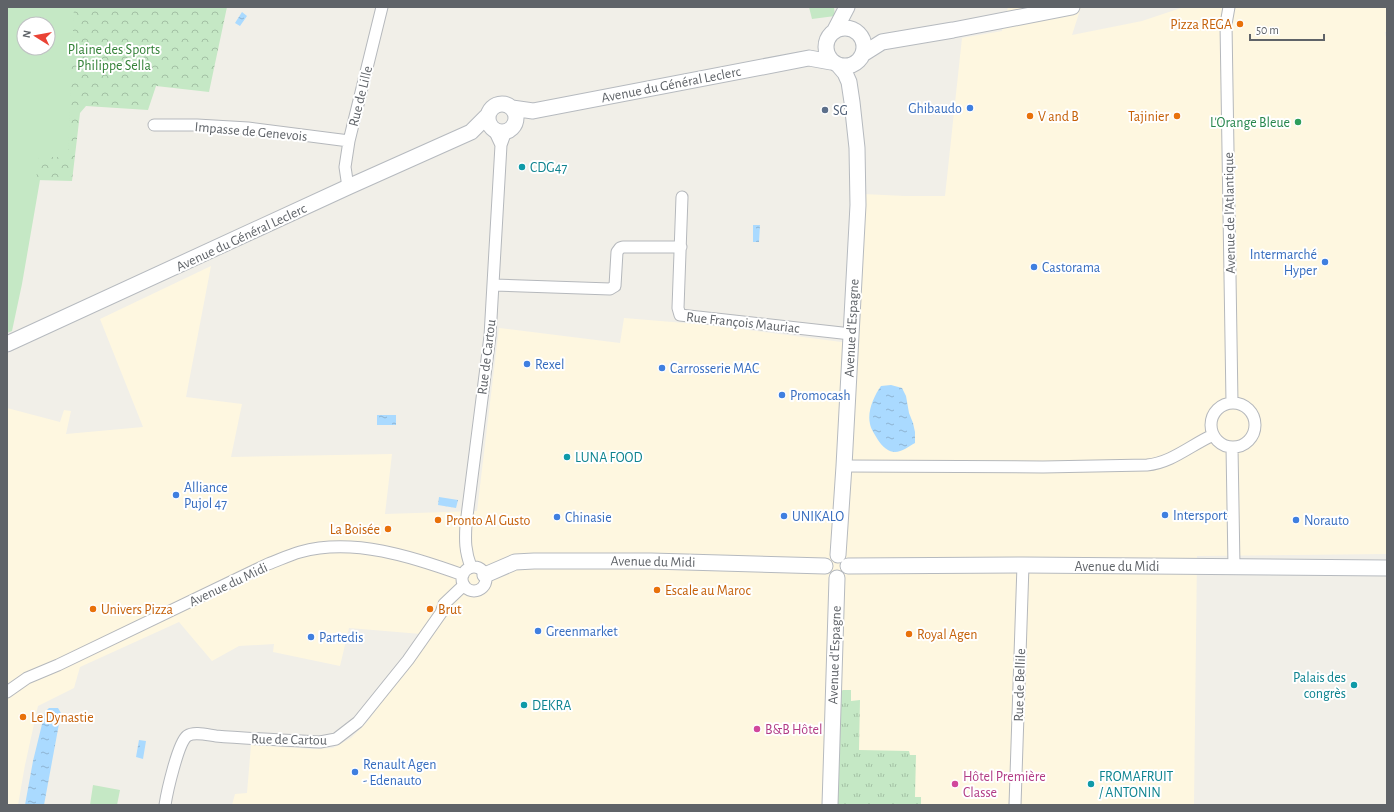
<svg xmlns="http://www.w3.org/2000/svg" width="1394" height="812" viewBox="0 0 1394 812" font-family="'Alegreya Sans',sans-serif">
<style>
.commercial{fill:#fef7e0}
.grass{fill:url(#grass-tufts)}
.park{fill:url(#park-crowns);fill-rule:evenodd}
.garden{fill:#c5e8c5;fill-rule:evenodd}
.water{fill:url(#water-ripples)}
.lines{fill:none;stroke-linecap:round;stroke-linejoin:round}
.street-casing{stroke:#b5b8bc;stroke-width:13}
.secondary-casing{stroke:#b6babf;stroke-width:17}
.street{stroke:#fff;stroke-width:11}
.secondary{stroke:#fff;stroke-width:15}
.food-dot{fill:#e8710a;stroke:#fff;stroke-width:1.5}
.shop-dot{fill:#3f7fe0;stroke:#fff;stroke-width:1.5}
.service-dot{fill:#5c6f8a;stroke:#fff;stroke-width:1.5}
.leisure-dot{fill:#2e9e5b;stroke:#fff;stroke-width:1.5}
.culture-dot{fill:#0f9aa8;stroke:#fff;stroke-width:1.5}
.hotel-dot{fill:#d1479c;stroke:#fff;stroke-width:1.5}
.labels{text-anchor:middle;stroke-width:4;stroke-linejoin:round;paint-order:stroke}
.food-label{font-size:14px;fill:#c56008;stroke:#fff;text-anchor:start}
.park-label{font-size:14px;fill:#348238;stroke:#fff}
.street-label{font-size:14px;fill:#5f6368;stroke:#fff}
.shop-label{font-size:14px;fill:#366cbe;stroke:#fff;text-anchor:start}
.service-label{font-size:14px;fill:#4e5e75;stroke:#fff;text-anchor:start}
.leisure-label{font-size:14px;fill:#27864d;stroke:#fff;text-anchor:end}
.culture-label{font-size:14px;fill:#0d838f;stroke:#fff;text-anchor:start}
.hotel-label{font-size:14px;fill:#b23c85;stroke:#fff;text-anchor:start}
</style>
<defs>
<pattern id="grass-tufts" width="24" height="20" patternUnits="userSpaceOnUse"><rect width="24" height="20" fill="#c5e8c5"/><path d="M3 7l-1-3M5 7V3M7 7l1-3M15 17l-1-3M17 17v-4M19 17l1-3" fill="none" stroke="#a3c0a4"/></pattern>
<pattern id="park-crowns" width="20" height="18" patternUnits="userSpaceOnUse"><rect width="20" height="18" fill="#c5e8c5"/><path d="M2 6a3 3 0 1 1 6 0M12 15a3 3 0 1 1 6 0" fill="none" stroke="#a3c0a4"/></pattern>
<pattern id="water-ripples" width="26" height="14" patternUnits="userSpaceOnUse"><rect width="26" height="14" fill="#aadaff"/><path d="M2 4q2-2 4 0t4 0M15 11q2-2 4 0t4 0" fill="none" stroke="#8eb4d2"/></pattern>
</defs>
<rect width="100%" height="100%" fill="#f1efe8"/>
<path class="commercial" d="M1008,7H1081L1072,35L1142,21L1184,7H1387V32H1385L1387,42V554L1197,556L1194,805H232L235,794L247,793L251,745L314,749L333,748L351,738L367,722L433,635L349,628L340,666L273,652L274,644L239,646L212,661L179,622L80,667L74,688L38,706L25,765L18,805H7V408L60,422L64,410L71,411L66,434L143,427L100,319L211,266L186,397L242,404L231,457L392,454L385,514L477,511L499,328L620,343L624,318L709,325L857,344L863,194L905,196H945L962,38L1002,31Z"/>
<path class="grass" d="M843,690H851V701L860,700L859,750L909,751L910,755H916L915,797H921V805H835L838,693Z"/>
<path class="park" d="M7,7H227L209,92L156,86L148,110L86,106L80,113L72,181L36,180ZM24,24H48V48H24Z"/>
<path class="garden" d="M7,7H74L68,157H39L36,179L40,180L22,284L12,331L7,333ZM24,24H48V48H24Z
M809,7H834L835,16L812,19Z
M93,785L120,790L117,805H90Z"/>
<path class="water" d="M242,12L247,16L240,26L235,23Z
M753,225H760L759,242H753Z
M891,385L902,388L906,396L909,413L913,423L915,432V443C909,446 902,452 895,452C888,452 882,446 878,440C875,435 871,429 870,424C867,411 874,396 881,386Z
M377,415H396V425H377Z
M439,497L458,500L456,508L438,505Z
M49,708H58L61,713L44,805H25L33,761L45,712Z
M139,740L146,741L143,759L136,757Z"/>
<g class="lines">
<g class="street-casing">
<path id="street" d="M1229,7L1226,24L1232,402
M154,125H197L248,128L349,141
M494,130L501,145
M348,187L345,167L349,141L382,7
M682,197L678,308L680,315L851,334
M494,285L610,289L615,286L617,252L620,248L623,247H681
M1211 425a22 22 0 1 1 44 0a22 22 0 1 1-44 0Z
M1232,447L1234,566
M844,466L1043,467L1147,465C1171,463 1191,445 1213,435
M471,567C465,551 465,541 466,524L490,336L501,145L506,131
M462 579a12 12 0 1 1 24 0a12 12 0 1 1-24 0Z
M7,692L27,678L58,665L268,564C279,560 289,555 300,552C353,537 413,557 463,575
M165,805C167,792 178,743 187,736C194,731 208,735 216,736C251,739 285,740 320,742L336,739L358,722L408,660L441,613L444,604L464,585
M1015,805L1023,565"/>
</g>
<g class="secondary-casing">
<path id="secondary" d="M826 47a19 19 0 1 1 38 0a19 19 0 1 1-38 0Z
M835,30L847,7
M863,54L882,42L953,30L1072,7
M488 118a14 14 0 1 1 28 0a14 14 0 1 1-28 0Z
M512,108L533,111L538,110L809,58L831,62
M7,344L348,187L471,132L488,115
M838,555L844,466L858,205L857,148L852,102L849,82L845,73L839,66
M848,566L1023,565L1387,568
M485,575L515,562L534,561H651L825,566
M830,805L837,578"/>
</g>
<use href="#street" class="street"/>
<use href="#secondary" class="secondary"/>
</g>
<g class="food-dot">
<circle cx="1240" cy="24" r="4"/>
<circle cx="1030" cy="116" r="4"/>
<circle cx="1177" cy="116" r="4"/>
<circle cx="438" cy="520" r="4"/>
<circle cx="388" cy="529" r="4"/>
<circle cx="657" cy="590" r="4"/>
<circle cx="93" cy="609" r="4"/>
<circle cx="430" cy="609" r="4"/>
<circle cx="909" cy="634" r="4"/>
<circle cx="23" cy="717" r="4"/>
</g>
<g class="shop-dot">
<circle cx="970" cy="108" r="4"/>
<circle cx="1325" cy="262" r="4"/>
<circle cx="1034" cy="267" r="4"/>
<circle cx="527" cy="364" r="4"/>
<circle cx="662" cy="368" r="4"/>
<circle cx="782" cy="395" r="4"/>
<circle cx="176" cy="495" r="4"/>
<circle cx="1165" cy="515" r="4"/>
<circle cx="784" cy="516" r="4"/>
<circle cx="557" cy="517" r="4"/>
<circle cx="1296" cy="520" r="4"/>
<circle cx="538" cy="631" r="4"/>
<circle cx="311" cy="637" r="4"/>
<circle cx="355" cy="772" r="4"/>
</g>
<circle class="service-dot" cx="825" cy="110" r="4"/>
<circle class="leisure-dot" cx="1298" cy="122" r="4"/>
<g class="culture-dot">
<circle cx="522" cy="167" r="4"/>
<circle cx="567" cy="457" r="4"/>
<circle cx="1354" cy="685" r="4"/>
<circle cx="524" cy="705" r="4"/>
<circle cx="1091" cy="784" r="4"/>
</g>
<g class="hotel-dot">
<circle cx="757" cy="729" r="4"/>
<circle cx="955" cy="784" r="4"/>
</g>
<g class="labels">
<g class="food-label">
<text x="1232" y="29" text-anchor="end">Pizza REGA</text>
<text x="1038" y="121">V and B</text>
<text x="1169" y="121" text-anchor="end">Tajinier</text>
<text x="446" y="525">Pronto Al Gusto</text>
<text x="380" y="534" text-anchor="end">La Boisée</text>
<text x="665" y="595">Escale au Maroc</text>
<text x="101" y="614">Univers Pizza</text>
<text x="438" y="614">Brut</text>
<text x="917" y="639">Royal Agen</text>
<text x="31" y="722">Le Dynastie</text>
</g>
<g class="park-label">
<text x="114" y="54">Plaine des Sports<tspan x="114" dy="16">Philippe Sella</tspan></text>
</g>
<g class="street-label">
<text transform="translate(671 84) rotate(-11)" y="5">Avenue du Général Leclerc</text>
<text transform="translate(360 96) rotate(-76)" y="5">Rue de Lille</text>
<text transform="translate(251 131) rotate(5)" y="5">Impasse de Genevois</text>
<text transform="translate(1229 213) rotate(-91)" y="5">Avenue de l'Atlantique</text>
<text transform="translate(241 237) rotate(-25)" y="5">Avenue du Général Leclerc</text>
<text transform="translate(743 322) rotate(6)" y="5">Rue François Mauriac</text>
<text transform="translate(851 328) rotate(-87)" y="5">Avenue d'Espagne</text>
<text transform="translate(486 357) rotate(-83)" y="5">Rue de Cartou</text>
<text transform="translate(653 561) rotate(1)" y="5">Avenue du Midi</text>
<text x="1117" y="571">Avenue du Midi</text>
<text transform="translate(228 584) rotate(-25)" y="5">Avenue du Midi</text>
<text transform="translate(834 655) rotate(-88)" y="5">Avenue d'Espagne</text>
<text transform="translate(1019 685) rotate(-88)" y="5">Rue de Bellile</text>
<text transform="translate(289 739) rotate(1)" y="5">Rue de Cartou</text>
</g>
<g class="shop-label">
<text x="962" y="113" text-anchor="end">Ghibaudo</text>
<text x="1317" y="259" text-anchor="end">Intermarché<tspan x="1317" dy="16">Hyper</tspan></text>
<text x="1042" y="272">Castorama</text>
<text x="535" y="369">Rexel</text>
<text x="670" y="373">Carrosserie MAC</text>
<text x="790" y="400">Promocash</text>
<text x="184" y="492">Alliance<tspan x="184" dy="16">Pujol 47</tspan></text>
<text x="1173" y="520">Intersport</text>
<text x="792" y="521">UNIKALO</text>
<text x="565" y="522">Chinasie</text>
<text x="1304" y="525">Norauto</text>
<text x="546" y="636">Greenmarket</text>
<text x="319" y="642">Partedis</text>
<text x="363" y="769">Renault Agen<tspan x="363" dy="16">- Edenauto</tspan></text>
</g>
<g class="service-label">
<text x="833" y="115">SG</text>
</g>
<g class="leisure-label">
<text x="1290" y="127">L'Orange Bleue</text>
</g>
<g class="culture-label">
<text x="530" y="172">CDG47</text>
<text x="575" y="462">LUNA FOOD</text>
<text x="1346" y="682" text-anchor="end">Palais des<tspan x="1346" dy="16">congrès</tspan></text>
<text x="532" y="710">DEKRA</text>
<text x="1099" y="781">FROMAFRUIT<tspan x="1099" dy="16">/ ANTONIN</tspan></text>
</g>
<g class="hotel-label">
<text x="765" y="734">B&amp;B Hôtel</text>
<text x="963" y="781">Hôtel Première<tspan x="963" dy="16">Classe</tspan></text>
</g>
</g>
<rect width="1394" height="812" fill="none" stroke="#5f6368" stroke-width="16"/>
<g transform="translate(36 36) rotate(281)"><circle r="19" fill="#ffffff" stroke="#bfc1c3"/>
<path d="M0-3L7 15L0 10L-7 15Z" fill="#ea4335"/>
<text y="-6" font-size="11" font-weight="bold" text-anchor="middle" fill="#5f6368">N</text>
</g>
<path d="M1250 34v6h74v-6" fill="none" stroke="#5f6368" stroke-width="2"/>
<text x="1256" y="34" font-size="12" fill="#5f6368" stroke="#ffffff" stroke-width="3" paint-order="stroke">50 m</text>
</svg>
